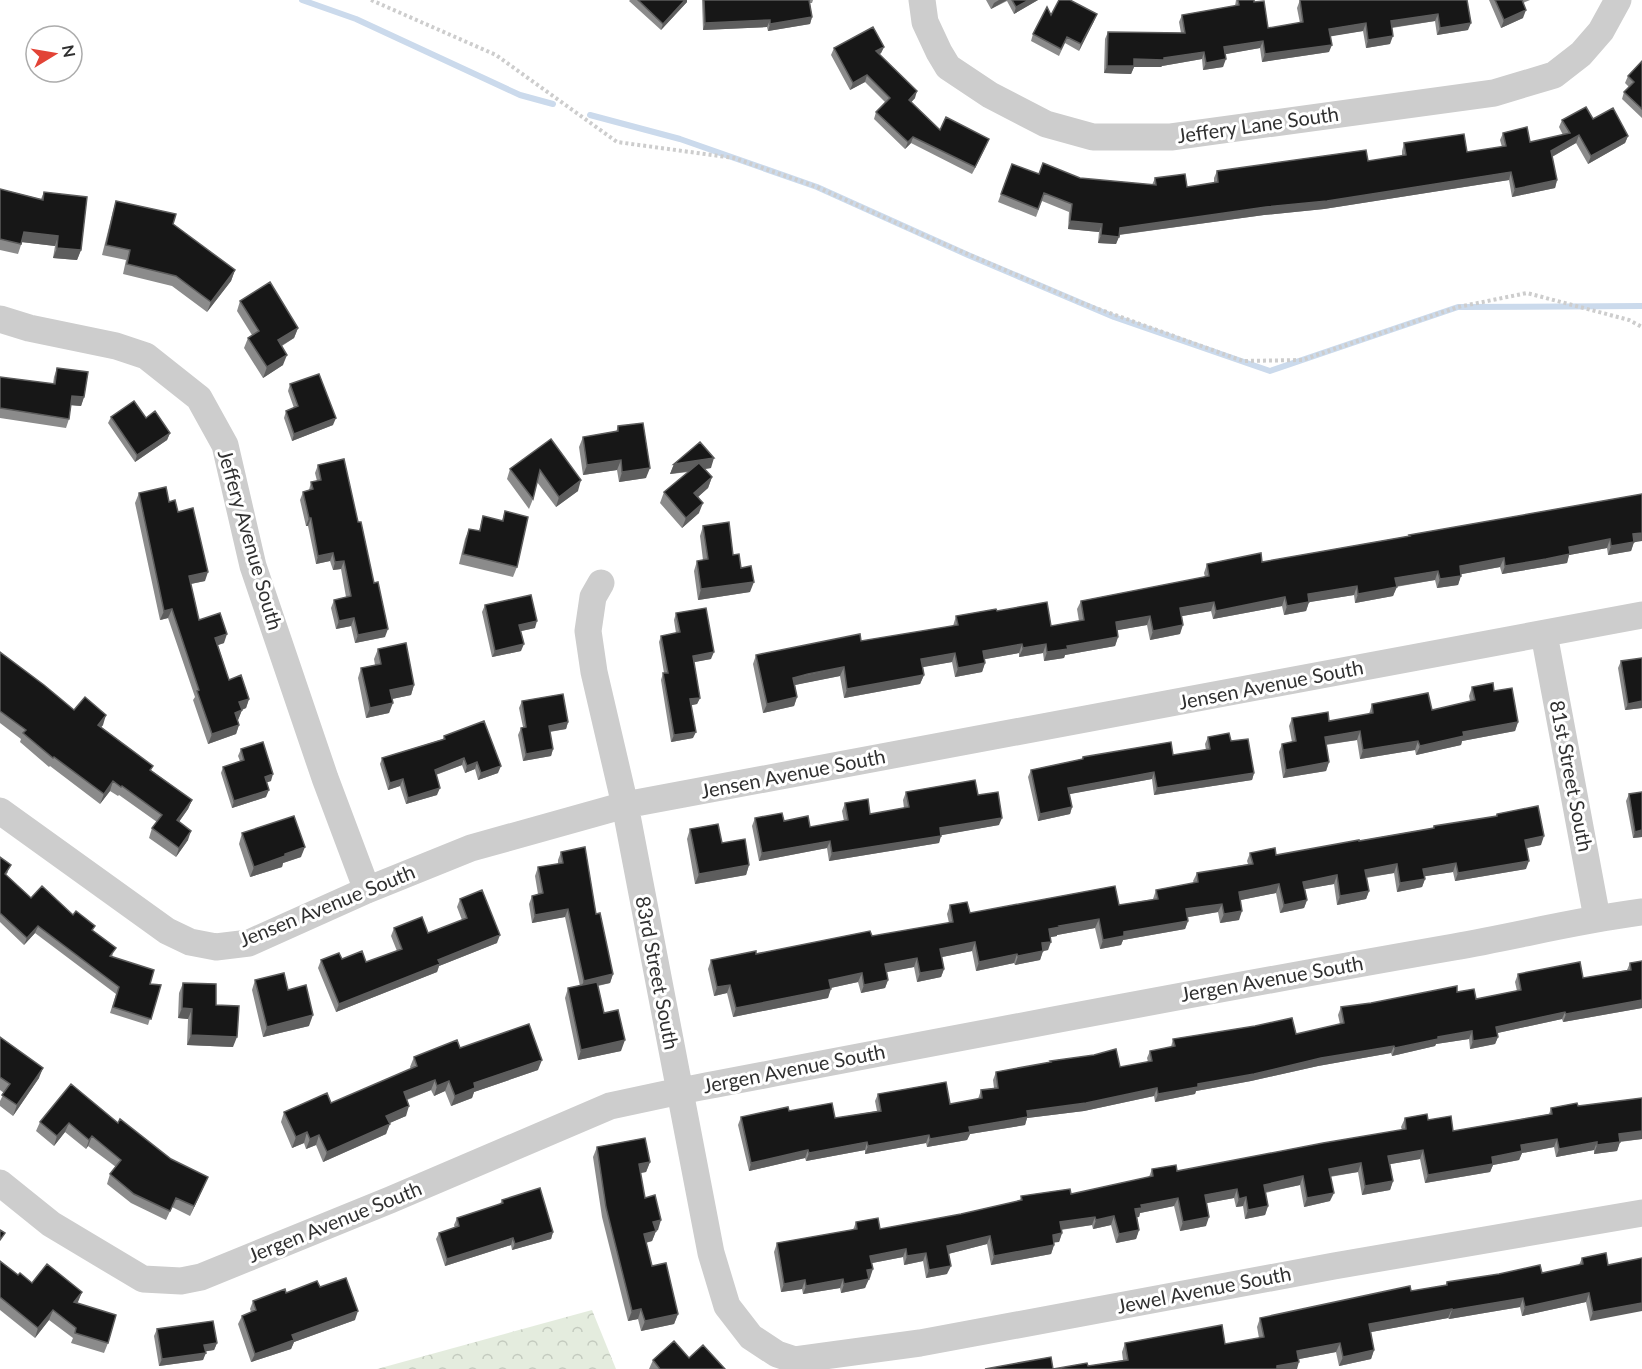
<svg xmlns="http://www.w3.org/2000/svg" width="1642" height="1369" viewBox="0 0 1642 1369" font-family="Lato,sans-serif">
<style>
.forest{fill:url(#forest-crowns)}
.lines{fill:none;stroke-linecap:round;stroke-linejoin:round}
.stream{stroke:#cbdaec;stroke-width:6}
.path{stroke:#cdcdcd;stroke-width:4;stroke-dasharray:3 3;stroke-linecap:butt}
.minor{stroke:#cdcdcd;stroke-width:27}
.wall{fill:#8b8b8b}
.shaded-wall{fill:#5d5d5d}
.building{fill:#171717;stroke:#5d5d5d;stroke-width:1.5}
.labels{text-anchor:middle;stroke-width:6;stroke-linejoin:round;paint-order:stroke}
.street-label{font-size:20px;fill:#303030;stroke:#fff}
</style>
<defs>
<pattern id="forest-crowns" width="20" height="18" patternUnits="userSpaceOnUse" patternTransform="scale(1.5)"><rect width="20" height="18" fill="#e4ecde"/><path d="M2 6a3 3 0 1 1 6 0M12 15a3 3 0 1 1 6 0" fill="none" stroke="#c4cbbf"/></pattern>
</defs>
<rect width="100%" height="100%" fill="#fff"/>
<path class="forest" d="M592,1310L616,1369H377Z"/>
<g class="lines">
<path class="stream" d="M302,0L356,19L520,95L553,104
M590,115L680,139L817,187L968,255L1114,317L1270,371L1458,307L1642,306"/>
<path class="path" d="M371,0L496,55L617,142L734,158L817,187L930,238L1082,303L1243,361L1302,360L1458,307L1527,293L1629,320L1642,327"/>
<path class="minor" d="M922,0L925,22L939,52L948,67L990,95L1046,124L1093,137H1171L1494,93L1554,75L1581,54L1601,31L1618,0
M0,319L29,328L116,346L146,356L199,398L225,445L253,566L325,778L367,890
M601,583L593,597L588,631L594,672L625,805L711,1253L727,1306L751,1337L777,1354L795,1360L920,1343L1334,1266L1642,1213
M1544,634L1597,918
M0,811L167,931L190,942L216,947L249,943L367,890L471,848L625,805L1642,615
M0,1183L51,1224L143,1279L181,1281L201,1277L390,1200L610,1106L680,1091C938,1042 1195,992 1454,947C1517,936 1579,920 1642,912"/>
</g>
<path class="wall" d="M630,0H687V2L661,30L629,1Z
M702,0H813L812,3H810L812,17L810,24L768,31L767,27L703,30Z
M986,0H1038L1014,14L1007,1L991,9Z
M1236,0H1254L1268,28L1300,23L1297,8L1300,0H1467L1468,30L1437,35L1435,21L1392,28L1390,44L1366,48L1363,31L1330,36L1329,52L1262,62L1260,48L1225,54L1223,67L1203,70L1202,59L1162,66L1161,67H1134L1131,74L1104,73L1105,39L1108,32L1181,33L1179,22L1182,15L1235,6Z
M1489,0H1530L1523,3V18L1501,28Z
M1051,15L1094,21L1079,51L1065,43L1059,56L1031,41L1033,34Z
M884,47L881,53L879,55L915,98L911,102L940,130L989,139L972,174L911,143L905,149L874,119L876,112L885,102L865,82L850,90L831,55L834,48Z
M1642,61V118L1622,99L1624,92L1629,87L1625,83L1628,76Z
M1593,119L1628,136L1625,143L1588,164L1576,143L1552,157L1557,180L1555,188L1512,197L1509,180L1324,209L1264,215L1119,235L1116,244L1098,243L1099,232L1068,229L1069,212L1042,201L1036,217L998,202L1012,164L1039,174L1152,185L1155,178L1187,187L1214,183V178L1217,171L1368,161L1402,156V151L1404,143L1467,152L1502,147L1500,140L1503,133L1530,142L1563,135L1559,127L1562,120Z
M0,189L41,199L44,192L81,250L77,260L53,258L55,246L22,242L18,254L0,250Z
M116,201L173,224L235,270L231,281L207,312L172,286L123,274L126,260L102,255L113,211Z
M240,301L298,328L294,338L282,346L283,365L263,378L244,348L248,338L252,335L237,311Z
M57,368L84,397L81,406L71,405L69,419L66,428L0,418V377L53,384L54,377Z
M290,384L333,425L292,441L284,418L286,411L294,408L288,391Z
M111,417L146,418L170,433L167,440L135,462L108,423Z
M618,426L646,478L619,482L617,470L583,475L579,447L583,437L616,432Z
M551,439L578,491L556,507L537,482L533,499L529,509L507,479L510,469Z
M674,464L711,468L705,469L712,477L708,488L698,497L699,513L682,528L660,503L664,492L689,472L670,474Z
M318,465L358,522L385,637L355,643L351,626L336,629L331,608L334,600L346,597L341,569L333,570L330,561L316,564L308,526H306L300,500L303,492L309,490L311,482L317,481L315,473Z
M139,493L169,502L178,512L205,581L191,584L199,620L224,643L218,645L229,680L249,699L246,708L242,710L238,720H237L239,725L236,734L208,744L193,700L195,697L168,618L160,620L135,503Z
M1642,494L1634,542L1631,551L1608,555L1607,548L1569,555L1567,563L1543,567L1502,574L1500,567L1461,574L1458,585L1437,588L1435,580L1396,587L1393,596L1355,603L1354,595L1309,602L1306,611L1284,615L1282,606L1213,619L1211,611L1182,616L1180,634L1150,640L1147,625L1117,630L1118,637L1115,646L1065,655L1064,658L1044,661L1043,653L1019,657V653L985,659V663L982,672L955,677L952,662L922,667L924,675L920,684L844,698L840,676L804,683L795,685L797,697L794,706L763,713L753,664L756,655L861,641L953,626L956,616L997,611L1051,626L1079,621L1077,609L1081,601L1205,577L1204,573L1207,564L1262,562L1409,536V535Z
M505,511L517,567L513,577L459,564L465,539L469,529L479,531L483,516L502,521Z
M703,526L733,555L741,568L750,592L698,600L694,571L697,561L703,560L700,536Z
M485,605L535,628L521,631V651L492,657L482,612Z
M676,613L711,659L694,662L700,698L697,704L691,705L693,738L671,742L661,680L663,673H664L659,642L661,636L676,633L674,620Z
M378,649L414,685L411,695L392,699L389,713L366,718L358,678L361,668L375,665L374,659Z
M0,652L74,710L103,725L101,727L153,766L151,770L192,800L188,809L179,822L188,840L176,857L149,838L152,828L157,822L119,795L118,796L110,791L100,804L50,766L49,767L20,742L21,739L0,723Z
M1621,661L1642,708L1625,710L1618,668Z
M1472,687L1494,691L1518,722L1515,731L1462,741L1461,745L1416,755L1415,750L1360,759L1357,740L1326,745L1329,762L1326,771L1283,778L1279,752L1282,744L1292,742L1289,726L1292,718L1329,721L1369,714L1372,704L1432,710L1470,701L1469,696Z
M522,701L568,722L566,729L550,732L553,749L551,756L523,761L518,735L521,728L523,727L519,708Z
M444,736L498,773L478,780L475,769L465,773L462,765L436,775L437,795L406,804L400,786L388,790L380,764L382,758L443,739Z
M1208,737L1231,741L1254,773L1252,780L1154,795L1152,779L1069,794L1072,807L1070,814L1038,821L1028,777L1031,770L1082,759L1083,757L1173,755L1206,750L1205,744Z
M241,749L271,781L267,782L266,797L232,808L221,773L223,767L240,761L238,756Z
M906,792L978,795L999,825L941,835L939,843L829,861L827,848L759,861L752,826L755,818L784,821L810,827L844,821L842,811L845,803L870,814L904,808L903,800Z
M1629,794L1642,837L1633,838L1626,801Z
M1497,814L1541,845L1526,848V869L1455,881L1453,872L1425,876V879L1422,887L1397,892L1394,873L1366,878L1369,891L1366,899L1337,905L1334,884L1305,889L1307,900L1304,908L1280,913L1276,893L1240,900L1239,920L1220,923L1218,912L1188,917V921L1185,929L1123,940L1121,945L1100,949L1095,928L1057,935V936L1050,937L1048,950L1043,951L1040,960L1015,965L1014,963L976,971L972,951L942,957L944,969L941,977L917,982L914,967L886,972L888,980L885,988L861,993L858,982L830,988L828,998L733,1017L727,993L714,996L708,969L711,960L872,936L949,923L947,914L950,905L970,913L1119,905L1153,899L1156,890L1194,883L1193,881L1197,873L1248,864L1247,861L1250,853L1276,855L1433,828L1434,826L1496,816Z
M690,829L722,843L749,865L746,875L695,884L687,839Z
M242,833L301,857L283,863L282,867L250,877L239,844Z
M561,852L596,914L613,974L610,983L598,986L604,1013L621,1051L578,1060L565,998L568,988L580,986L565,917L532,923L529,904L532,896L538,894L535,876L538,867L558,864V860Z
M0,857L8,872L6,875L31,898L73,915L93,931L113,955L112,956L150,984L161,985L148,1025L110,1013L116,994L35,933L24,945L0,922Z
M460,899L497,943L439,966L437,972L336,1012L318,968L321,960L342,959L366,962L397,951L391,936L394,928L428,933L462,920L457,907Z
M1630,963L1642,1008L1563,1022L1562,1019L1497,1033L1498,1037L1495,1044L1470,1049L1469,1039L1436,1044L1435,1046L1392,1056L1391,1053L1318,1066L1251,1081L1196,1091L1195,1094L1155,1102L1154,1096L1084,1111L1027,1118L1025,1125L970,1134L967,1140L927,1147L926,1143L865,1154V1150L806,1161L805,1158L749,1171L738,1125L741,1117L789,1111L835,1118L877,1111L875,1101L878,1094L950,1104L978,1099L981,1090L994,1088L993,1080L996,1072L1050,1063V1061L1120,1067L1148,1062L1147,1058L1150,1051L1171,1047L1173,1039L1296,1034L1340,1024L1338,1015L1341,1007L1457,992L1476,999L1517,991L1515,982L1518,974L1583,978L1627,970Z
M255,980L288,990L309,1026L263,1037L252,990Z
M183,983L216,1005L233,1047L187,1045L188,1019L178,1018L179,993Z
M0,1037L39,1078L13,1116L0,1106V1101L4,1093L0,1090Z
M460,1048L538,1070L474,1092L472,1098L451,1106L445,1091L434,1096L431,1090L407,1100L406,1116L389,1123L386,1134L323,1162L316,1145L306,1149L304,1143L292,1148L281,1122L284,1112L331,1103L411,1069L410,1067L414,1057Z
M1642,1098V1139L1620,1142L1617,1151L1594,1154V1150L1556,1157L1554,1147L1522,1153L1519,1160L1493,1165L1490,1172L1425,1183L1420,1159L1390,1164L1393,1181L1390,1190L1362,1195L1358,1172L1330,1177V1201L1304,1207L1300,1185L1265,1193L1268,1206L1265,1215L1245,1219L1243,1206L1236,1207L1234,1198L1206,1203V1226L1180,1231L1174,1206L1140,1213L1139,1217H1137L1139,1230L1136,1239L1116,1243L1111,1225L1093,1229L1092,1225L1061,1230L1062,1233L1059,1242H1054V1245L1051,1254L991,1265L987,1244L948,1254L947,1274L926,1278L923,1261L904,1265L903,1257L872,1263L870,1278H868L865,1288L841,1293L840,1288L803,1294L802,1289L781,1292L774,1252L777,1243L853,1230L856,1222L880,1229L961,1214L1020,1201L1021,1196L1071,1194L1149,1177L1152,1169L1177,1171L1402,1130L1401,1127L1405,1118L1428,1120L1453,1131L1549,1114L1551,1108L1578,1106Z
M40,1122L118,1123L204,1186L190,1216L172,1207L166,1220L131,1203L107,1184L110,1174L116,1167L88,1146L86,1149L65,1132L54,1146L36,1131Z
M597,1147L650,1162L646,1172L640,1173L645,1198L658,1230L656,1231L652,1241L646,1243L652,1266L678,1314L674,1324L641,1331L638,1319L628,1321L602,1217L593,1157Z
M502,1200L553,1232L551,1239L512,1250L511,1245L445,1266L436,1239L439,1233L455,1228L454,1225L457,1218L500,1204Z
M1582,1258L1608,1265L1642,1258L1590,1321L1586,1302L1522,1316L1520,1307L1449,1319L1448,1318L1371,1332L1374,1350L1371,1359L1339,1366L1336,1352L1299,1359L1053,1369L1088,1366L1123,1360L1122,1352L1125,1343L1225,1344L1259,1338L1257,1327L1260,1318L1446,1285L1447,1282L1542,1273L1579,1265Z
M0,1261L18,1275L32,1283L82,1292L77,1303L108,1343L104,1353L71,1343L73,1338L49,1320L35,1338L0,1310Z
M320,1287L355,1320L294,1342L291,1349L251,1362L238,1324L242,1316L251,1312L250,1309L253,1301L286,1293Z
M157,1329L217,1343L214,1350L205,1351L203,1360L159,1366L154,1336Z
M689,1358L725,1369H649L653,1360Z"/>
<path class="shaded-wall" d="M685,0H687V2L661,30L663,24Z
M999,0H1007L991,9L994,3Z
M1029,0H1038L1014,14L1016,7Z
M1526,10L1523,18L1501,28L1504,20Z
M1097,14L1094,21L1079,51L1081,44Z
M1438,14L1435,21L1388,28L1391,21Z
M812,17L810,24L768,31L770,24Z
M770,20L767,27L703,30L705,23Z
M1366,23L1363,31L1327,37L1329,29Z
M1471,23L1468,30L1437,35L1440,28Z
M1393,36L1390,44L1366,48L1368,40Z
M1263,41L1260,48L1221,55L1224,47Z
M1332,45L1329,52L1262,62L1265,54Z
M884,47L881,53L873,58L876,51Z
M1204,52L1202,59L1162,66L1161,67H1134L1131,74L1104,73L1107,66L1134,59L1164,58Z
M1226,59L1223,67L1203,70L1206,63Z
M867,75L865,82L850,90L853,83Z
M917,91L915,98L907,107L909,100Z
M1579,135L1576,143L1548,159L1551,151Z
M1628,136L1625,143L1588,164L1591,156Z
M913,137L911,143L905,149L908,142Z
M989,139L986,146L972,174L975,167Z
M1511,172L1509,180L1324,209L1264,215L1117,235L1120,228Z
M1557,180L1555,188L1512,197L1515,189Z
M1070,221L1102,224L1099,232L1068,229Z
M24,232L58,236L55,246L21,242Z
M1101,235L1119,237L1116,244L1098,243Z
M57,248L81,250L77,260L53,258Z
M235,270L231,281L207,312L211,302Z
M298,328L294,338L274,350L278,340Z
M287,355L283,365L263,378L267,367Z
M72,396L84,397L81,406L69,405Z
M336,418L333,425L292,441L294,434Z
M170,433L167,440L135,462L137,455Z
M714,458L711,468L670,474L674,464Z
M621,460L617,470L583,475L587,465Z
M650,468L646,478L619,482L622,472Z
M712,477L708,488L691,503L694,493Z
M581,480L578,491L556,507L559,497Z
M703,503L699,513L682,528L686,518Z
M309,518H311L308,526H306Z
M1642,533V541L1630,543L1633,534Z
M1610,539L1607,548L1569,555L1567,563L1502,574L1505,566L1569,547Z
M1634,542L1631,551L1608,555L1611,546Z
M333,553L330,561L316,564L318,556Z
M1504,558L1500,567L1457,575L1460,566Z
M344,561L341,569L333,570L335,562Z
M1438,571L1435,580L1392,587L1395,578Z
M208,572L205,581L185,585L189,576Z
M1461,576L1458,585L1437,588L1440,579Z
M754,582L750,592L698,600L701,589Z
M1357,586L1354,595L1304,603L1308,594Z
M1397,587L1393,596L1355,603L1358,594Z
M1285,597L1282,606L1213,619L1216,611Z
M1214,602L1211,611L1177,617L1180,608Z
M1309,602L1306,611L1284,615L1287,606Z
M172,609L168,618L160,620L164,611Z
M1150,616L1147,625L1113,631L1116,622Z
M354,618L351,626L336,629L339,621Z
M537,621L535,628L517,632L519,625Z
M1183,625L1180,634L1150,640L1153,631Z
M388,629L385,637L355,643L358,635Z
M227,634L224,643L212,647L215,638Z
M1118,637L1115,646L1065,655L1064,658L1044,661L1047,652L1067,646Z
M524,644L521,651L492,657L495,651Z
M1022,644L1019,653L980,660L983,651Z
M1046,644L1043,653L1019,657L1023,648Z
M714,652L711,659L690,663L693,656Z
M955,653L952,662L918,668L921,659Z
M985,663L982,672L955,677L958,668Z
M844,667L840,676L790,686L793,678Z
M924,675L920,684L844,698L847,689Z
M414,685L411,695L387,700L390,690Z
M797,697L794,706L763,713L767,704Z
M700,698L697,704L688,706L690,699Z
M249,699L246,708L236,712L239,702Z
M1642,701V708L1625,710L1628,704Z
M393,703L389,713L366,718L370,708Z
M242,710L238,720L231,722L235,713Z
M106,715L103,725L95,734L98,725Z
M568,722L566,729L547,732L549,726Z
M1518,722L1515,731L1462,741L1461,745L1416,755L1420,746L1463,732Z
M239,725L236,734L208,744L212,734Z
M1360,731L1357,740L1322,745L1325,737Z
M696,732L693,738L671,742L674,735Z
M1418,741L1415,750L1360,759L1363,750Z
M553,749L551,756L523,761L526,754Z
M464,758L462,765L432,776L435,770Z
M477,762L475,769L465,773L467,766Z
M1329,762L1326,771L1283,778L1286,770Z
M501,766L498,773L478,780L481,773Z
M1154,772L1152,779L1065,795L1068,788Z
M1254,773L1252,780L1154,795L1157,788Z
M273,774L271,781L262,784L265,777Z
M403,779L400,786L388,790L390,783Z
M113,781L110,791L100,804L104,794Z
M440,788L437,795L406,804L408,798Z
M269,790L266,797L232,808L234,801Z
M192,800L188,809L173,830L177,820Z
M1072,807L1070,814L1038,821L1040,814Z
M1002,818L999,825L937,836L940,828Z
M1642,830V837L1633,838L1635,832Z
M191,831L188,840L176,857L179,848Z
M941,836L939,843L829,861L832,853Z
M1544,836L1541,845L1522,849L1525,840Z
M830,841L827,848L759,861L762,853Z
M305,847L301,857L283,863L282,867L250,877L254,867L285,854Z
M1529,861L1526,869L1455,881L1458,873Z
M1456,863L1453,872L1420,877L1423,869Z
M1397,864L1394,873L1362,878L1365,870Z
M749,865L746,875L695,884L699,874Z
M1337,875L1334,884L1300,890L1303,882Z
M1425,879L1422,887L1397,892L1400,883Z
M1279,884L1276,893L1236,901L1239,892Z
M1369,891L1366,899L1337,905L1340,896Z
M1307,900L1304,908L1280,913L1284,905Z
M1222,904L1218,912L1183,918L1186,909Z
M568,909L565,917L532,923L535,915Z
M1242,911L1239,920L1220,923L1224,914Z
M1099,919L1095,928L1057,935V936L1046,938L1049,929L1059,926Z
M1188,921L1185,929L1123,940L1121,945L1100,949L1103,940L1124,932Z
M38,926L35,933L24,945L27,938Z
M500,935L497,943L439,966L437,972L336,1012L339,1004L438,960Z
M975,942L972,951L937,958L940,949Z
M1051,942L1048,950L1039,952L1042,943Z
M1043,951L1040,960L1015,965L1018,956Z
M1017,954L1014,963L976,971L979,962Z
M917,958L914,967L882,973L885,964Z
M944,969L941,977L917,982L920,973Z
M862,973L858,982L826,989L829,980Z
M613,974L610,983L580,989L584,981Z
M888,980L885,988L861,993L864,985Z
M730,985L727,993L714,996L717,987Z
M831,989L828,998L733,1017L736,1008Z
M1642,1000V1008L1563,1022L1566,1014Z
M182,1008L192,1009L188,1019L178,1018Z
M1565,1012L1562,1019L1493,1034L1496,1027Z
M313,1015L309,1026L263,1037L267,1027Z
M1472,1031L1469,1039L1436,1044L1435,1046L1392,1056L1395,1048L1438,1037Z
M191,1035L237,1037L233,1047L187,1045Z
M1498,1037L1495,1044L1470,1049L1473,1041Z
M625,1040L621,1051L578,1060L581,1050Z
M1394,1046L1391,1053L1318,1066L1251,1081L1196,1091L1195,1094L1155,1102L1158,1094L1198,1084L1321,1058Z
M542,1060L538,1070L474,1092L472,1098L451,1106L455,1096L474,1083Z
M43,1068L39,1078L13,1116L17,1105Z
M435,1080L431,1090L400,1102L404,1092Z
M449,1081L445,1091L434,1096L437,1086Z
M1157,1088L1154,1096L1084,1111L1027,1118L1025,1125L970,1134L967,1140L927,1147L930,1139L969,1127L1027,1111Z
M409,1106L406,1116L383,1126L386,1116Z
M69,1123L65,1132L54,1146L57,1136Z
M390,1124L386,1134L323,1162L327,1152Z
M1642,1131V1139L1616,1142L1619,1134Z
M307,1132L304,1143L292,1148L296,1137Z
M319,1135L316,1145L306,1149L310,1139Z
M929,1135L926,1143L865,1154L868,1146Z
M92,1136L88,1146L86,1149L89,1140Z
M1557,1139L1554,1147L1522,1153L1519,1160L1493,1165L1490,1172L1425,1183L1428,1175L1492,1157L1521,1145Z
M867,1142L865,1150L806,1161L809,1153Z
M1597,1142L1594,1150L1556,1157L1559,1149Z
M1620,1142L1617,1151L1594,1154L1597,1145Z
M808,1150L805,1158L749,1171L751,1163Z
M1423,1150L1420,1159L1385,1165L1388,1156Z
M650,1162L646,1172L635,1174L639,1164Z
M1361,1163L1358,1172L1326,1177L1329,1169Z
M1303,1176L1300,1185L1261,1193L1264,1185Z
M208,1177L204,1186L190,1216L194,1206Z
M1393,1181L1390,1190L1362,1195L1365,1186Z
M1237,1189L1234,1198L1202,1204L1205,1195Z
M1334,1193L1330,1201L1304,1207L1307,1198Z
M1246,1197L1243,1206L1236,1207L1239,1199Z
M1178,1198L1174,1206L1140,1213L1139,1217L1132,1218L1135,1209L1141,1205Z
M1268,1206L1265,1215L1245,1219L1248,1210Z
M1114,1216L1111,1225L1093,1229L1096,1220Z
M1095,1217L1092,1225L1057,1230L1060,1222Z
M1209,1217L1206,1226L1180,1231L1183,1222Z
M661,1220L658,1230L650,1232L653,1222Z
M1139,1230L1136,1239L1116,1243L1119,1234Z
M656,1231L652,1241L640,1244L644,1234Z
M553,1232L551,1239L512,1250L515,1244Z
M1062,1233L1059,1242L1050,1243L1053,1235Z
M990,1236L987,1244L944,1255L947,1246Z
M513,1238L511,1245L445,1266L447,1259Z
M1054,1245L1051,1254L991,1265L994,1256Z
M906,1249L903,1257L867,1264L870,1256Z
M926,1253L923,1261L904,1265L907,1256Z
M951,1266L947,1274L926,1278L929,1270Z
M873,1269L870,1278L864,1279L867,1270Z
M843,1279L840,1288L803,1294L806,1286Z
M869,1279L865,1288L841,1293L844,1284Z
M805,1280L802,1289L781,1292L784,1284Z
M82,1292L78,1302L71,1312L74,1302Z
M1589,1293L1586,1302L1522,1316L1525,1307Z
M1523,1298L1520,1307L1449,1319L1452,1310Z
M1642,1303V1311L1590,1321L1593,1312Z
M641,1309L638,1319L628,1321L632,1311Z
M1452,1309L1448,1318L1366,1333L1369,1324Z
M53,1310L49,1320L35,1338L38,1328Z
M358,1311L355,1320L294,1342L291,1349L251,1362L255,1354L292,1335Z
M678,1314L674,1324L641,1331L645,1321Z
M217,1343L214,1350L202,1352L204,1345Z
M1340,1343L1336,1352L1294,1360L1297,1351Z
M1374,1350L1371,1359L1339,1366L1343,1357Z
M206,1353L203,1360L159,1366L162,1359Z
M1299,1362L1297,1369H1276L1277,1366Z"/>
<path class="building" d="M638,0H685L663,24Z
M704,0H809L812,17L770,24V20L705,23Z
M1012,0H1029L1016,7Z
M1059,0H1070L1097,14L1081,44L1067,37L1061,49L1033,34L1047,7L1051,15Z
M1238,0H1254V2L1264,1L1268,28L1303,22L1300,0H1467L1471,23L1440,28L1438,14L1391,21L1393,36L1368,40L1366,23L1329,29L1332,45L1265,54L1263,41L1224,47L1226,59L1206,63L1204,52L1164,58V60L1134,59V66H1107L1108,32L1185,33L1182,15L1239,5Z
M1495,0H1522L1526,10L1504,20Z
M873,27L884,47L876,51L917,91L909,100L940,130L946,117L989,139L975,167L913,137L908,142L876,112L890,98L867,75L853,83L834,48Z
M1642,61V109L1624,92L1634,82L1628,76Z
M1586,107L1593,119L1613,108L1628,136L1591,156L1579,135L1551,151L1557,180L1515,189L1511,172L1327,201L1266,207L1120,228L1119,237L1101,235L1102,224L1070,221L1072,204L1044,193L1038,209L1001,194L1012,164L1039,174L1043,163L1080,178L1156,185L1155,178L1185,174L1187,187L1218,182L1217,171L1366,150L1368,161L1406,155L1404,143L1464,134L1467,152L1506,146L1503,133L1527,127L1530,142L1570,133L1562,120Z
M0,189L43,200L44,192L87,197L81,250L57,248L58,236L24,232L21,244L0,239Z
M116,201L176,214L173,224L235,270L211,302L176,276L127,264L130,250L106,245Z
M270,282L298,328L278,340L287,355L267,367L248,338L259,331L240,301Z
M57,368L88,372L84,397L72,396L69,419L0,408V377L55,384Z
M319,374L336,418L294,434L286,411L298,406L290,384Z
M134,401L146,418L155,411L170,433L137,455L111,417Z
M643,423L650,468L622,472L621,460L587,465L583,437L618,431V426Z
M551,439L581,480L559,497L540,470L533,499L510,469Z
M700,442L714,458L674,464Z
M344,459L358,522H361L374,583L378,582L388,629L358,635L354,618L339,621L334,600L351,596L344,561L335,562L333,553L318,556L311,518H309L303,492L313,489L311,482L321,480L318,465Z
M699,463L712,477L694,493L703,503L686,518L664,492Z
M166,487L169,502L175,500L178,512L193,508L208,572L189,576L199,620L220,613L227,634L215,638L229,680L241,675L249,699L239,702L242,710L235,713L239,725L212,734L197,691L199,690L172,609L164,611L139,493Z
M1642,494V533L1633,534L1634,542L1611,546L1610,539L1569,547L1570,554L1546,559L1505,566L1504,558L1460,566L1461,576L1440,579L1438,571L1395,578L1397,587L1358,594L1357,586L1308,594L1309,602L1287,606L1285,597L1216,611L1214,602L1180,608L1183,625L1153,631L1150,616L1116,622L1118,637L1067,646L1068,649L1047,652L1046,644L1023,648L1022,644L983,651L985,663L958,668L955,653L921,659L924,675L847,689L844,667L808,674L793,678L797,697L767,704L756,655L860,634L861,641L958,625L956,616L996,609L997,611L1047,602L1051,626L1084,620L1081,601L1209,576L1207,564L1261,553L1262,562L1410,536L1409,535Z
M505,511L528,517L517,567L463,554L469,529L480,531L483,516L503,521Z
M729,522L733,555L739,554L741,568L751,566L754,582L701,589L697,561L708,559L703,526Z
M531,595L537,621L519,625L524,644L495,651L485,605Z
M706,608L714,652L693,656L700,698L690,699L696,732L674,735L663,673H668L661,636L680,632L676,613Z
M406,643L414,685L390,690L393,703L370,708L361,668L381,664L378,649Z
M0,652L44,685L74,710L85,697L106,715L98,725L153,766L150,770L192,800L177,820L191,831L179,848L152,828L162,815L122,786L121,787L113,781L104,794L54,757L53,758L23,733L26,730L0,711Z
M1642,658V701L1628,704L1621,661Z
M1493,683L1494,691L1512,688L1518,722L1463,732L1464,736L1420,746L1418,741L1363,750L1360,731L1325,737L1329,762L1286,770L1282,744L1296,741L1292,718L1328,712L1329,721L1373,713L1372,704L1428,693L1432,710L1475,700L1472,687Z
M563,694L568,722L549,726L553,749L526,754L521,728L526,727L522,701Z
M484,721L501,766L481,773L477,762L467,766L464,758L435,770L440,788L408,798L403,779L390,783L382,758L445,739L444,736Z
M1229,733L1231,741L1248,739L1254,773L1157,788L1154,772L1068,788L1072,807L1040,814L1031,770L1083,759V757L1171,742L1173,755L1210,749L1208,737Z
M263,742L273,774L265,777L269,790L234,801L223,767L244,760L241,749Z
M975,780L978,795L998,792L1002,818L940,828L941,836L832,853L830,841L762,853L755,818L782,813L784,821L808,816L810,827L848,820L845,803L868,799L870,814L909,807L906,792Z
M1642,792V830L1635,832L1629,794Z
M1538,806L1544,836L1525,840L1529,861L1458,873L1456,863L1423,869L1425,879L1400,883L1397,864L1365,870L1369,891L1340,896L1337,875L1303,882L1307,900L1284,905L1279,884L1239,892L1242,911L1224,914L1222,904L1186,909L1188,921L1124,932V936L1103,940L1099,919L1059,926L1060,927L1049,929L1051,942L1042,943L1043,951L1018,956L1017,954L979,962L975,942L940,949L944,969L920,973L917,958L885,964L888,980L864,985L862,973L829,980L831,989L736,1008L730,985L717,987L711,960L756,951V954L870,931L872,936L953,922L950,905L967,902L970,913L1115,886L1119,905L1158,899L1156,890L1198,882L1197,873L1253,864L1250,853L1275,848L1276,855L1359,840V841L1434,828V826L1497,816V814Z
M294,816L305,847L285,854V856L254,867L242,833Z
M718,824L722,843L745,839L749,865L699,874L690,829Z
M585,847L596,914L600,913L613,974L584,981L568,909L535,915L532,896L543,893L538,867L563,863L561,852Z
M0,857L11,865L5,874L31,898L42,886L73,915L76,911L95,926L92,930L116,948L110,956L154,970L150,984L161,985L151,1019L113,1007L119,987L38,926L27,938L0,913Z
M482,890L500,935L438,960L440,964L339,1004L321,960L339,953L342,959L362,951L366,962L402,949L394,928L422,917L428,933L467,918L460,899Z
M1642,961V1000L1566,1014L1565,1012L1496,1027L1498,1037L1473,1041L1472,1031L1438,1037V1039L1395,1048L1394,1046L1321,1058L1254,1074L1198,1084V1087L1158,1094L1157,1088L1086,1103L1027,1111L1028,1117L969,1127L970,1132L930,1139L929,1135L868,1146L867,1142L809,1153L808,1150L751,1163L741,1117L788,1107L789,1111L832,1103L835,1118L881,1111L878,1094L946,1082L950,1104L982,1098L981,1090L998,1088L996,1072L1051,1062L1050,1061L1094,1055L1116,1049L1120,1067L1152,1061L1150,1051L1175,1046L1173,1039L1255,1026L1292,1018L1296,1034L1344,1023L1341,1007L1371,1003L1457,986V992L1474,989L1476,999L1521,990L1518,974L1580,962L1583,978L1631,970L1630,963Z
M284,973L288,990L306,985L313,1015L267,1027L255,980Z
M597,982L604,1013L618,1010L625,1040L581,1050L568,988Z
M183,983L216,984V1005L239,1006L237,1037L191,1035L192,1009L182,1008Z
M529,1024L542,1060L474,1083L475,1088L455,1096L449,1081L437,1086L435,1080L404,1092L409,1106L386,1116L390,1124L327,1152L319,1135L310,1139L307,1132L296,1137L284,1112L327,1093L331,1103L417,1066L414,1057L457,1040L460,1048Z
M0,1037L43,1068L17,1105L2,1095L10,1084L0,1077Z
M71,1084L118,1123L120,1119L171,1159L208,1177L194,1206L176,1198L170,1211L134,1194L110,1174L121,1160L92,1136L89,1140L69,1123L57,1136L40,1122Z
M1642,1098V1131L1619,1134L1620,1142L1597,1145V1142L1559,1149L1557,1139L1521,1145L1522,1151L1492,1157L1493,1164L1428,1175L1423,1150L1388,1156L1393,1181L1365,1186L1361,1163L1329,1169L1334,1193L1307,1198L1303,1176L1264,1185L1268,1206L1248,1210L1246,1197L1239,1199L1237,1189L1205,1195L1209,1217L1183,1222L1178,1198L1141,1205L1142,1208L1135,1209L1139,1230L1119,1234L1114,1216L1096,1220L1095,1217L1060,1222L1062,1233L1053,1235L1054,1245L994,1256L990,1236L947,1246L951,1266L929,1270L926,1253L907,1256L906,1249L870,1256L873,1269L867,1270L869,1279L844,1284L843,1279L806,1286L805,1280L784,1284L777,1243L857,1229L856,1222L878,1218L880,1229L961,1214L1022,1200L1021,1196L1070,1189L1071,1194L1153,1176L1152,1169L1176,1165L1177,1171L1323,1143L1406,1129L1405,1118L1427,1114L1428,1120L1451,1116L1453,1131L1552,1114L1551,1108L1577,1103L1578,1106Z
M645,1138L650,1162L639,1164L645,1198L655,1195L661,1220L653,1222L656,1231L644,1234L652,1266L666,1263L678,1314L645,1321L641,1309L632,1311L606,1207L597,1147Z
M540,1188L553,1232L515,1244L513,1238L447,1259L439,1233L459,1226L457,1218L503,1203L502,1200Z
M0,1230L5,1233L0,1240Z
M1606,1253L1608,1265L1642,1258V1303L1593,1312L1589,1293L1525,1307L1523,1298L1452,1310V1309L1369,1324L1374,1350L1343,1357L1340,1343L1297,1351L1299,1362L1277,1366V1369H985L1051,1357L1053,1369L1087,1363L1088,1366L1128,1360L1125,1343L1222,1325L1225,1344L1264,1337L1260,1318L1410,1286L1411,1291L1447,1285V1282L1499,1274L1540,1265L1542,1273L1583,1264L1582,1258Z
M0,1261L18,1275L20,1273L32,1283L47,1264L82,1292L74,1302L116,1315L108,1343L75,1333L76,1328L53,1310L38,1328L0,1297Z
M346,1278L358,1311L292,1335L294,1340L255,1354L242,1316L256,1310L253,1301L285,1289L286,1293L317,1281L320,1287Z
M213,1321L217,1343L204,1345L206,1353L162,1359L157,1329Z
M674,1341L689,1358L703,1345L725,1369H660L653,1360Z"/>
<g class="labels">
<g class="street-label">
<text transform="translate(1258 125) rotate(-8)" y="7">Jeffery Lane South</text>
<text transform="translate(250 540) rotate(74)" y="7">Jeffery Avenue South</text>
<text transform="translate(1271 685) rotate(-11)" y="7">Jensen Avenue South</text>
<text transform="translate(793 774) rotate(-11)" y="7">Jensen Avenue South</text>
<text transform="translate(1571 776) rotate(79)" y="7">81st Street South</text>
<text transform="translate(327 906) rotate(-22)" y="7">Jensen Avenue South</text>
<text transform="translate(657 973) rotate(79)" y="7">83rd Street South</text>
<text transform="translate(1272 979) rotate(-10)" y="7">Jergen Avenue South</text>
<text transform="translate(794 1069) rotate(-11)" y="7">Jergen Avenue South</text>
<text transform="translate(335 1222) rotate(-22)" y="7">Jergen Avenue South</text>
<text transform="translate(1204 1290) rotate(-11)" y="7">Jewel Avenue South</text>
</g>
</g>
<g transform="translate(54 54) rotate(79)"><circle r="28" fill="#ffffff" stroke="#acacac" stroke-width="1.5"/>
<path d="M0-4.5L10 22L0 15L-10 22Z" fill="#e24336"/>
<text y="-9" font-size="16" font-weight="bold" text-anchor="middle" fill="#303030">N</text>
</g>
</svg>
